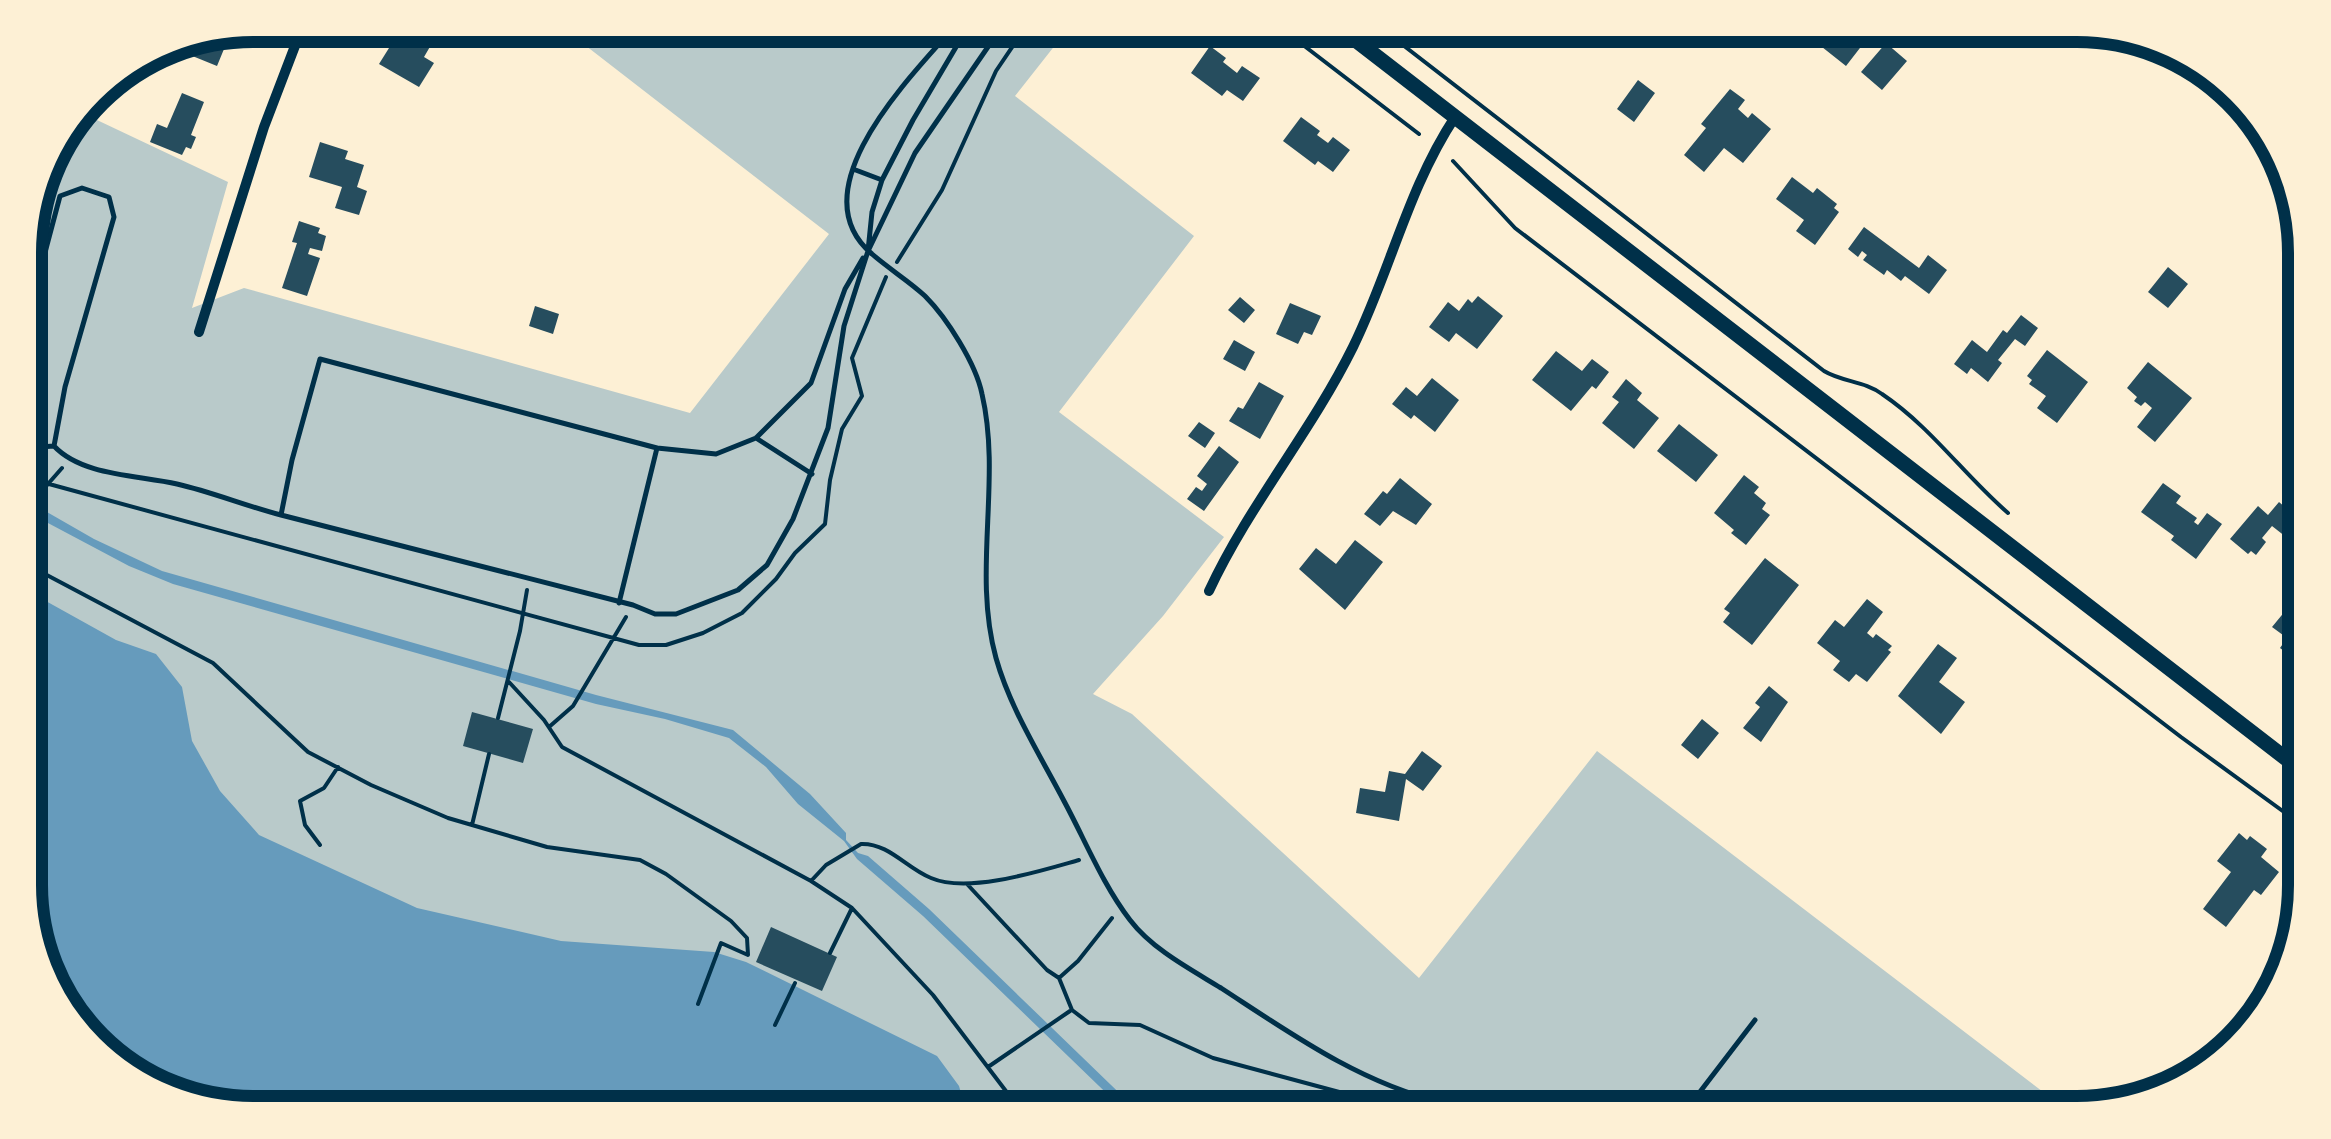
<svg xmlns="http://www.w3.org/2000/svg" width="2331" height="1139" viewBox="0 0 2331 1139" font-family="Manrope,sans-serif">
<style>
.green{fill:#b9caca}
.water{fill:#669bbc}
.building{fill:#264d5e}
.lines{fill:none;stroke-linecap:round;stroke-linejoin:round}
.path{stroke:#003049;stroke-width:4}
.service{stroke:#003049;stroke-width:5}
.minor{stroke:#003049;stroke-width:10}
.secondary{stroke:#003049;stroke-width:15}
.rim{fill:none;stroke:#003049;stroke-width:12}
</style>
<rect width="100%" height="100%" fill="#fdf0d5"/>
<path class="green" d="M559,25H922L929,30L933,25H1071L1015,96L1194,236L1059,412L1224,537L1163,616L1093,694L1132,714L1419,978L1597,751L2072,1114H253L153,1091L72,1024L27,916L26,238L48,153L80,112L228,182L192,308L244,288L690,413L829,234Z"/>
<path class="water" d="M26,500L94,539L162,571L596,695L733,730L810,794L846,833V840L858,853L868,856L929,909L1141,1114H1128L923,916L857,859L844,841L798,804L766,767L729,738L665,719L596,704L173,584L129,566L31,514L26,510Z
M26,590L116,640L156,654L182,687L192,741L220,791L259,835L417,908L561,941L714,952L746,962L937,1056L959,1086L967,1114H253L153,1091L72,1024L27,916Z"/>
<path class="building" d="M413,25L442,26L424,57L434,63L419,87L379,64L394,40L402,44Z
M1839,25H1856L1870,35L1846,66L1822,47Z
M227,30L231,32L217,66L185,53L192,37Z
M1886,43L1907,61L1882,90L1861,72Z
M1210,46L1226,58L1223,62L1237,73L1242,66L1260,78L1243,101L1227,90L1222,96L1191,73Z
M1638,80L1655,93L1634,122L1617,109Z
M1730,89L1745,100L1738,109L1748,118L1752,113L1771,129L1743,163L1724,148L1704,172L1684,155L1706,128L1701,124Z
M182,93L204,102L191,135L196,137L191,149L186,147L182,155L150,142L157,124L167,128Z
M1301,117L1320,131L1317,135L1328,143L1333,137L1350,150L1333,172L1318,161L1315,165L1283,141Z
M320,142L348,151L345,159L364,165L357,187L367,191L359,215L335,208L342,187L309,177Z
M1792,177L1813,193L1817,188L1837,204L1834,208L1839,212L1815,245L1796,231L1804,220L1776,199Z
M299,221L320,228L318,233L326,236L322,251L310,248L308,254L320,258L307,296L282,288L297,243L292,242Z
M1864,227L1919,268L1928,255L1947,270L1929,294L1905,276L1901,281L1887,270L1884,275L1863,260L1867,255L1862,251L1858,257L1848,249Z
M2168,267L2188,284L2168,308L2148,292Z
M1478,296L1503,316L1477,349L1456,333L1449,342L1429,327L1448,302L1459,311L1468,299L1472,303Z
M1240,297L1255,310L1244,323L1228,310Z
M1290,303L1321,316L1312,335L1304,332L1298,344L1276,334Z
M535,306L559,314L553,334L529,326Z
M2021,315L2038,328L2025,346L2015,339L1998,360L2002,363L1988,382L1971,368L1967,374L1954,364L1972,340L1987,352L2003,330L2007,333Z
M1234,340L1255,352L1245,371L1223,359Z
M2047,350L2088,382L2057,423L2037,408L2046,396L2029,384L2032,380L2027,376Z
M1556,351L1582,371L1592,359L1609,372L1596,389L1592,386L1571,411L1532,380Z
M2148,362L2192,398L2155,442L2137,427L2152,408L2145,402L2141,406L2134,401L2137,397L2127,388Z
M1432,378L1459,400L1435,432L1414,415L1411,419L1392,404L1406,387L1417,396Z
M1626,379L1642,393L1637,400L1659,418L1634,449L1602,423L1619,402L1612,397Z
M1259,382L1284,396L1260,439L1229,421L1238,407L1243,409Z
M1199,422L1215,433L1205,448L1188,436Z
M1679,424L1718,455L1696,482L1657,451Z
M1219,446L1239,462L1204,511L1187,499L1196,487L1202,491L1207,484L1197,476Z
M1744,475L1759,487L1754,493L1766,503L1762,509L1770,515L1746,545L1731,533L1734,530L1714,513Z
M1400,478L1432,504L1416,525L1393,511L1380,526L1364,514L1383,491L1387,494Z
M2163,483L2181,496L2176,503L2197,518L2194,522L2198,525L2207,513L2222,524L2196,559L2171,540L2174,536L2141,512Z
M2279,502L2300,520L2286,537L2272,526L2262,538L2266,542L2256,555L2251,551L2248,554L2230,539L2258,506L2268,515Z
M1355,540L1383,562L1345,610L1299,569L1316,548L1336,564Z
M1765,558L1799,585L1752,645L1723,622L1730,613L1724,609Z
M1867,599L1883,612L1867,633L1873,638L1876,634L1892,646L1888,650L1891,652L1867,682L1856,674L1849,682L1833,670L1840,661L1817,643L1835,620L1844,627Z
M2286,610L2300,621L2305,614V661L2299,656L2296,660L2280,648L2287,638L2272,627Z
M1938,644L1957,658L1939,682L1965,702L1941,734L1898,696Z
M1769,686L1788,702L1761,742L1743,728L1760,707L1755,703Z
M472,712L533,729L523,763L463,746Z
M1702,719L1719,733L1698,759L1681,745Z
M1422,751L1442,766L1423,791L1406,779L1399,821L1356,813L1360,788L1385,792L1389,771L1405,774Z
M2239,833L2247,840L2250,836L2267,849L2261,857L2279,872L2261,895L2254,890L2226,927L2203,909L2231,872L2217,861Z
M771,927L837,957L822,991L756,962Z"/>
<g class="lines">
<path class="path" d="M1277,25L1419,134
M1377,25L1824,371C1842,382 1865,381 1882,394C1931,427 1964,475 2008,513
M1453,161L1515,228L2181,737L2306,828
M897,262L942,190L996,71L1027,25
M49,484L639,645H666L703,633L742,613L776,579L795,553L825,524L830,480L842,429L862,396L852,358L886,277
M26,509L62,468
M26,564L213,663L308,752L371,785L448,818L547,847L640,860L666,874L731,921L747,938L748,955L721,943L698,1004
M509,682L544,720L562,747L811,881L852,908L933,995L1015,1103L1019,1114
M498,718L520,631L527,590
M549,727L573,706L626,617
M472,825L489,754
M320,845L305,825L300,801L324,788L338,767
M811,881L826,865L861,844C889,843 906,868 931,878C968,894 1040,871 1079,860
M967,884L1047,970L1059,978L1072,1010L1089,1023L1140,1025L1213,1058L1343,1093L1378,1114
M830,953L852,908
M1059,978L1078,961L1112,918
M775,1025L795,983
M988,1067L1070,1011
M1370,1114L1373,1094"/>
<path class="service" d="M956,25C912,75 796,190 872,254C889,269 909,281 925,296C947,318 976,364 982,394C1002,480 972,572 996,658C1010,708 1040,755 1064,801C1085,840 1103,885 1130,920C1152,949 1190,969 1221,988C1290,1033 1360,1083 1441,1102C1470,1109 1502,1110 1531,1114
M967,32L990,43
M853,169L882,180
M869,249L915,153L1003,25
M26,324L60,196L82,188L109,197L114,217L65,387L54,446
M756,438L812,474
M54,446C82,476 138,475 177,484C212,492 246,506 281,515
M26,448L54,446
M657,448L320,359L292,460L281,515L633,605L655,614H676L738,590L767,565L793,519L828,428L844,326L868,251L872,212L882,180L913,120L969,25
M619,603L657,448L716,454L756,438L811,383L845,289L863,258
M1683,1114L1755,1020"/>
<path class="minor" d="M199,332L264,127L303,25
M1209,591C1249,505 1311,432 1353,347C1390,272 1408,188 1455,117"/>
<path class="secondary" d="M1336,25L2306,774"/>
</g>
<path d="M0 0H2331V1139H0ZM253 42H2077A211 211 0 0 1 2288 253V885A211 211 0 0 1 2077 1096H253A211 211 0 0 1 42 885V253A211 211 0 0 1 253 42Z" fill="#fdf0d5" fill-rule="evenodd"/>
<path class="rim" d="M253 42H2077A211 211 0 0 1 2288 253V885A211 211 0 0 1 2077 1096H253A211 211 0 0 1 42 885V253A211 211 0 0 1 253 42Z"/>
</svg>
